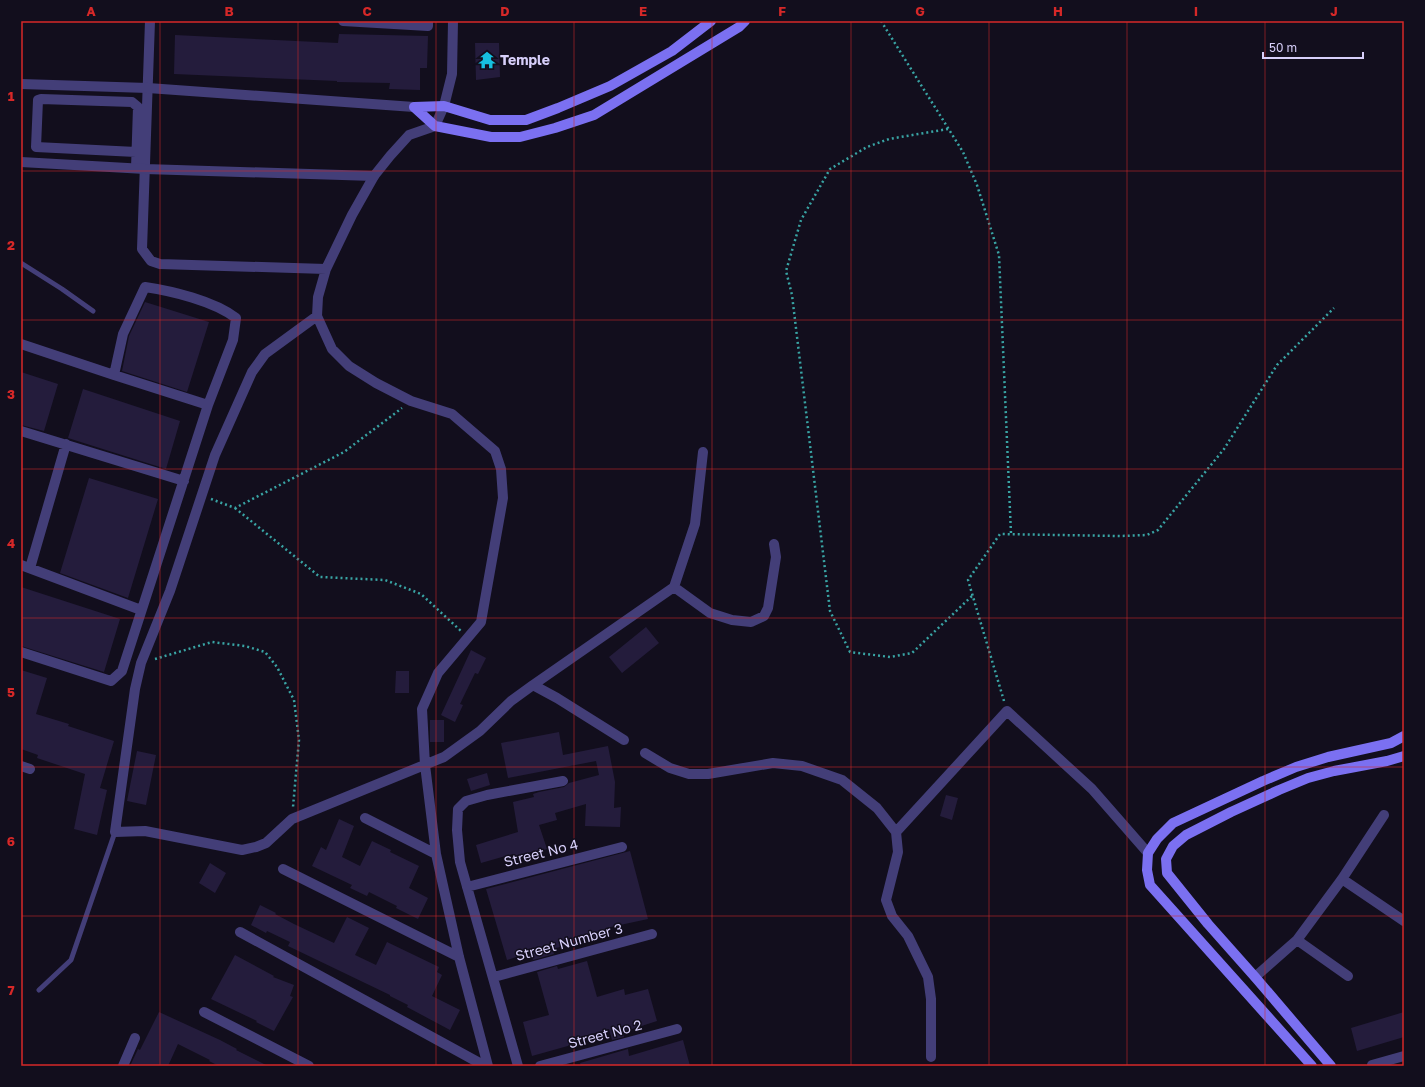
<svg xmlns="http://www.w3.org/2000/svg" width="1425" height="1087" viewBox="0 0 1425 1087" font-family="'Golos Text',sans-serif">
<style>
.building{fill:#241c3c}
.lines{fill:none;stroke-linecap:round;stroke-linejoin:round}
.path{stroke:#39a4a4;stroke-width:2.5;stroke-dasharray:2 3;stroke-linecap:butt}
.service{stroke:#433e78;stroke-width:5}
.minor{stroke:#433e78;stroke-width:10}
.tertiary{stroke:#433e78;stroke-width:10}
.secondary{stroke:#7b70f1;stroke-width:10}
.grid{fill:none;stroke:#d62828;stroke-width:1;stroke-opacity:0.55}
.labels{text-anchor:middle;stroke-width:3;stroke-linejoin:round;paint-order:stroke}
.poi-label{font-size:14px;font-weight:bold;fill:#d7cffa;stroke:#120e1d;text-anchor:start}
.street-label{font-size:14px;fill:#d7cffa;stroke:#120e1d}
.neatline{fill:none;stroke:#d62828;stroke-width:1.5}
.grid-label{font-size:13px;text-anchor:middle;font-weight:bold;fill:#d62828}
</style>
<rect width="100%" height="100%" fill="#120e1d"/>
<path class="building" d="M339,34L428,36L427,68H420V90L389,89L390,83L337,82V81L174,74L175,35L338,43Z
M475,43H499L500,77L476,80Z
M145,302L209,322L187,392L122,371L129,336Z
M21,372L58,384L44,431L21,425Z
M83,389L180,421L166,469L68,438Z
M89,478L158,499L128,598L60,573Z
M21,587L120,619L104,672L21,646Z
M646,627L659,643L622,673L609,657Z
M471,650L486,658L478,674L475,673L460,704L463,705L455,722L441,715Z
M21,670L47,678L36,714L69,724L68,726L114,741L100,788L107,790L97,835L74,829L85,774L37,758L38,755L21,749Z
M396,671H409V693H395Z
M430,720H444V742H430Z
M559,732L563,755L608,746L615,782L614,808L621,807L620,827L585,826L586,804L555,813L557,820L539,825L547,849L532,854L531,852L514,857L513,854L481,863L476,845L518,832L513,802L534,797L533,794L539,792L564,787L569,783L599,775L596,761L508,778L501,743Z
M137,751L156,755L146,805L127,801Z
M487,773L490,785L471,791L467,779Z
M946,795L958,798L952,820L940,816Z
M339,819L354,826L342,857L360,866L372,841L391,850L390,852L419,866L409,888L428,898L418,919L396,908L397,906L369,892L367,896L350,888L352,885L312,866L321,847L326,850Z
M630,851L648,919L606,928L607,935L586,941V939L553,949L554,954L533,960L531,952L507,960L486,889Z
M210,863L226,873L215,893L199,883Z
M260,905L276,913L275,914L294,924L334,943L347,917L369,928L355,955L376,965L387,942L439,967L437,972L442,975L432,996L460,1010L450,1030L407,1007L408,1005L390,996V995L288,946L290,942L267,931L266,933L251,925Z
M235,955L274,976L273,977L294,985L290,996L293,997L274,1031L256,1022L257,1021L211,999Z
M587,961L597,997L624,989L625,995L648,989L657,1021L623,1032L624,1037L612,1040L609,1029L581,1037L582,1042L532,1056L523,1022L549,1015L537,972L557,966L558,969Z
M159,1012L220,1040L237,1049L236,1050L268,1066H219L209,1061L210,1060L178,1044L168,1066H130L138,1049L140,1050Z
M1404,1012V1037L1357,1051L1351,1028Z
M683,1040L690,1066H581L580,1063L628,1049L629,1056Z"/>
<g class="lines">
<path class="path" d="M881,21L963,152L977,185L999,255L1011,534
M948,129L889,139L867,147L830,169L801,220L786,271L792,295L830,611L850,652L890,657L912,653L972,596
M211,499L235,508L344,452L402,408
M235,508L320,577L385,580L421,594L461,631
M155,659L212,642L245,646L265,652L277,667L294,700L299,740L293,807
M1004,701L968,580L1000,534L1120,536L1147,535L1158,530L1224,449L1277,365L1334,308"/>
<path class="service" d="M21,263L62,289L93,311
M39,990L71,960L115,832"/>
<path class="minor" d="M150,21L142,249L151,261L160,264L326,269
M343,21L428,26V21
M444,106L452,74L453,21
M136,168L138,107L132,102L41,99L38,100L36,147L136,152
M374,176L352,215L326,269L318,297L317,316L332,349L349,366L376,383L411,401L452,414L495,451L501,469L503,498L481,622L438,673L422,709L425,765L436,854L459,957L488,1066
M317,316L265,354L252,372L215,455L170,591L141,663L135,689L115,832L145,831L242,850L256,847L266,843L292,819L444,757L480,731L511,701L533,685L557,698L624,740
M21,344L114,375
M21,431L184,481
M21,565L141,610
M30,568L66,444
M674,587L710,613L732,620L751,622L764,616L768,608L776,557L774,544
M21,652L111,681L122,671L208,405L233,340L236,318C214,301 172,291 145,287L123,334L114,375L208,405
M533,685L674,587L695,524L703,452
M645,753L670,768L689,774H708L773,763L802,766L842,780L877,808L896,832L1007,711L1092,789L1148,853
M21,766L30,769
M365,818L436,854
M896,832L898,852L886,900L892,916L908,936L928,977L931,999V1057
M283,869L459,957
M1342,879L1404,921
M467,887L622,847
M240,932L485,1066
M1297,940L1348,976
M494,977L652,934
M1255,977L1297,940L1342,879L1384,815
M204,1012L309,1066
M1372,1065L1404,1056
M123,1066L135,1038
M518,1066L460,862L457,830L458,809L466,801L487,795L563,781
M540,1066L677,1029"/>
<path class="tertiary" d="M21,84L148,88L414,107
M21,162L145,169L374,176L390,156L409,135L435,126L444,106"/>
<path class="secondary" d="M414,107L435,126L491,137H520L555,128L594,115L739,27L745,21
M414,107L444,106L490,120H526L558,108L610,86L672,51L711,21
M1312,1066L1150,885L1147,870L1148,853L1157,839L1173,823L1263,781L1296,767L1328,757L1391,743L1404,736
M1331,1066L1255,977L1208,924L1167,873L1166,859L1173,846L1186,835L1231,812L1279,790L1308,778L1334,771L1387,761L1404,756"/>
</g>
<path class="grid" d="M160,21V1066M298,21V1066M436,21V1066M574,21V1066M712,21V1066M851,21V1066M989,21V1066M1127,21V1066M1265,21V1066M21,171H1404M21,320H1404M21,469H1404M21,618H1404M21,767H1404M21,916H1404"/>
<defs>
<g id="temple-bare" transform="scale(1.38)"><path d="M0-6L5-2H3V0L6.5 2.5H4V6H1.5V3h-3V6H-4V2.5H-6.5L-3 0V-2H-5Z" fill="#16bfdf" stroke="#120e1d" stroke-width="2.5" paint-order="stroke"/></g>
</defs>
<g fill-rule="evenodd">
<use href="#temple-bare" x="487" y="60"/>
</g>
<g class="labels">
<g class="poi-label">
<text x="500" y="65">Temple</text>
</g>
<g class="street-label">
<text transform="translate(541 853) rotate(-14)" y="5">Street No 4</text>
<text transform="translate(569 942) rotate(-15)" y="5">Street Number 3</text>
<text transform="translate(605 1034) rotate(-15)" y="5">Street No 2</text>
</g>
</g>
<rect width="1425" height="1087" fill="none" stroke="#120e1d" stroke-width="44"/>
<path d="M1263 52v6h100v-6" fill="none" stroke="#d7cffa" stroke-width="2"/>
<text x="1269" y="52" font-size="12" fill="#d7cffa" stroke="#120e1d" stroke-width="3" paint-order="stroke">50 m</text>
<rect x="22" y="22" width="1381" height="1043" class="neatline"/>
<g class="grid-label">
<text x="91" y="16">A</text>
<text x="229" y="16">B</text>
<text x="367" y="16">C</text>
<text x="505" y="16">D</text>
<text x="643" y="16">E</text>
<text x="782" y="16">F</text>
<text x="920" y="16">G</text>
<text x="1058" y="16">H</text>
<text x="1196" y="16">I</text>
<text x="1334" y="16">J</text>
<text x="11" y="101">1</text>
<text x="11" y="250">2</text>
<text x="11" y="399">3</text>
<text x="11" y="548">4</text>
<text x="11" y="697">5</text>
<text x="11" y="846">6</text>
<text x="11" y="995">7</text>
</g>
</svg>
